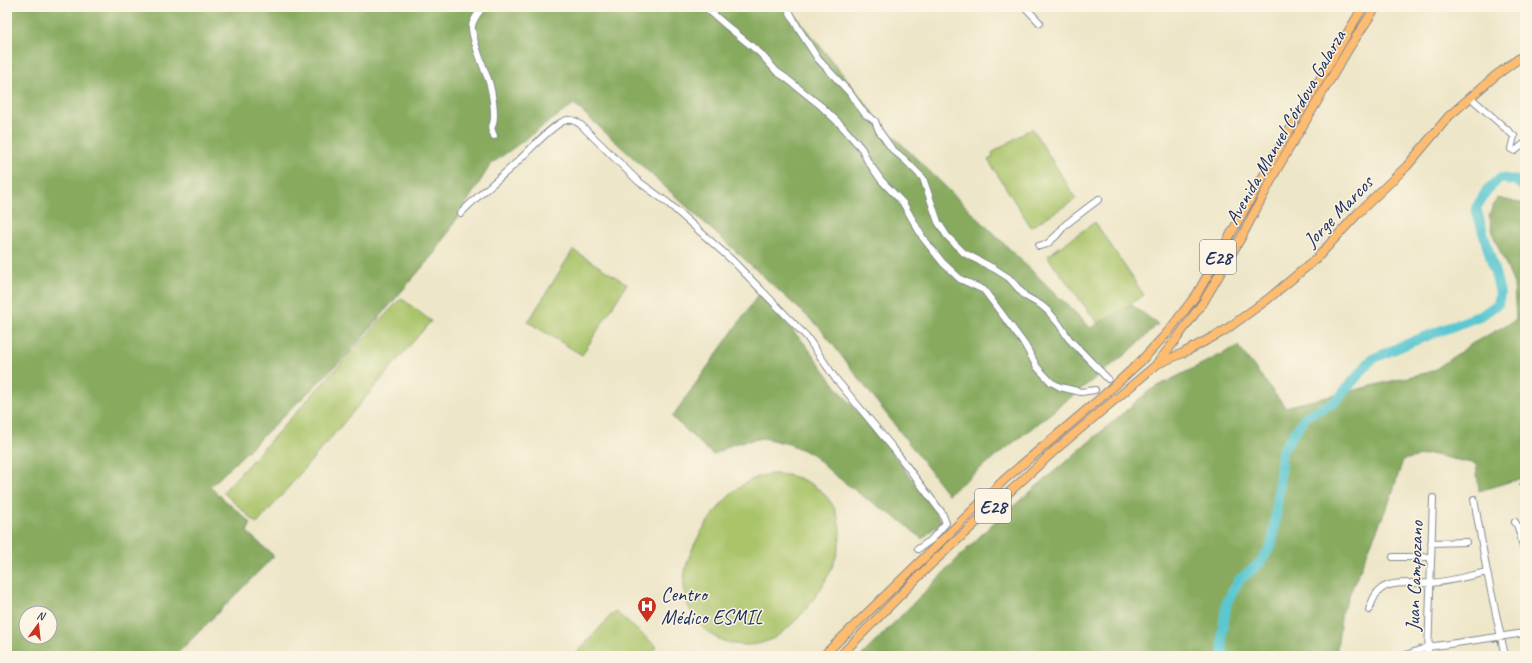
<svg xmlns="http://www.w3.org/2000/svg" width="1532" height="663" viewBox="0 0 1532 663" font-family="Caveat,sans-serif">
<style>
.green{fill:#aac46b;stroke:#627a64}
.forest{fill:#87aa5f;stroke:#516c5e;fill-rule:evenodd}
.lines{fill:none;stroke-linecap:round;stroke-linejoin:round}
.river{stroke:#5bc7d1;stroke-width:10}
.minor-casing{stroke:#848a93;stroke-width:8}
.major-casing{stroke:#848a93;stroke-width:10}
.minor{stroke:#fff;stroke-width:6}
.major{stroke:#fdbc70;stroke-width:8}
.labels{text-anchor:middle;stroke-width:3;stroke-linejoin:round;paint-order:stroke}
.shield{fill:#fcf5e5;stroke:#5e6a86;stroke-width:1}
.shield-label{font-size:19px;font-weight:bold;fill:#1b2f5e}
.street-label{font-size:20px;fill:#1b2f5e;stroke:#fcf5e5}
.poi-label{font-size:20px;fill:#1b2f5e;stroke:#fcf5e5;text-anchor:start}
</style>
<rect width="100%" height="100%" fill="#fcf5e5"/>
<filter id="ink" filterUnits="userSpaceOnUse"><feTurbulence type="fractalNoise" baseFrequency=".025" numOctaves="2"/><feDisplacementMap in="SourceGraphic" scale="8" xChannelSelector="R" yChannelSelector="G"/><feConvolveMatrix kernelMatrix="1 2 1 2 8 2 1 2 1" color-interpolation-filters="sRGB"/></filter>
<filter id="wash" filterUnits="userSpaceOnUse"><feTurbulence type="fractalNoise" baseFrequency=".012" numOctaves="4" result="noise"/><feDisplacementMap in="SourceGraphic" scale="16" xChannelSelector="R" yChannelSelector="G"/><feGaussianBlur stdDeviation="0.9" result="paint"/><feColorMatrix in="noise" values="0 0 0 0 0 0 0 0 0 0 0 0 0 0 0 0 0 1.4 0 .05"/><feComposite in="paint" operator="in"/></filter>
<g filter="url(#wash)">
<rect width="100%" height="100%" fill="#ede6c8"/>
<path class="green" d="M1032,128L1076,199L1031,227L988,160L993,157L992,153Z
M1095,222L1144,295L1099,325L1047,256Z
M573,250L627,284L582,355L528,322Z
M401,298L431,321L257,524L223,492Z
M770,474C806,472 842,497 840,536C839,571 802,623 772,639C764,643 755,645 746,645C729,645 714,639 702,627C691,616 684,600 684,584C683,552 714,508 737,489C747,481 758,476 770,474Z
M614,612H616L657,647L649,656H574Z"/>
<path class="forest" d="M7,7H789L886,129L1091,328L1131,304L1158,324L1132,349L948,494L820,328L574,104L491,164L437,250L348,354L210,487L251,523L247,532L274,556L175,656H7ZM26,613H50V637H26Z
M1497,198L1525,204V477L1479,491L1476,464L1430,454L1403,460L1391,497L1342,612L1336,656H861L990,526L1150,390L1238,346L1285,407L1433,371L1473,343L1516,320L1514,284L1494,237L1489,215Z
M759,294L805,344L838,389L888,447L942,521L922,539L901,521L861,495L831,472L812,454L789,444L763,438L733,444L713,455L672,417Z"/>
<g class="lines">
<path class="river" d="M1223,656L1222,633L1227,602L1239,580L1260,563L1272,544L1278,498L1282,451L1306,416L1335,402L1372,359L1414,341L1482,315L1498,304L1500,294L1497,280L1476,208L1487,190L1500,178L1517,181L1525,189"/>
</g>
</g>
<g filter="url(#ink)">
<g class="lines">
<g class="minor-casing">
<path id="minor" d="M483,7C479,12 473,19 472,26C471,37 482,63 486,74C491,84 498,119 491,128L494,136
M705,7L727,26L760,53L777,72L786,78L821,106L841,125L862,149L867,160L881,180L903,203L923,238L943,263L960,279L984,290L1025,345L1037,367L1051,382L1060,387L1081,392L1095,390
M787,7L798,28L818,59L849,92L865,114L875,121L879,131L892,149L904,159L923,178L938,222L947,236L964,253L995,269L1009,278L1025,296L1041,305L1048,311L1059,324L1069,339L1108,379
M1025,7L1040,23
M1470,97L1514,136L1511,149L1515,151L1525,143
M461,213C478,195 498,180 516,163C526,154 552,125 564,121C570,118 576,121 581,125L638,181L668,203L733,261L807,337L835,378L893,448L942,513L946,523L931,540L918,549
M1039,246L1047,244L1057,235L1065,225L1099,199
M1523,486H1525
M1474,499L1487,572L1505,656
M1515,522L1518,527L1525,554
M1431,543L1466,542
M1393,557H1431
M1369,610C1372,602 1374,594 1381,589C1393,580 1415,584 1429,583C1448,582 1468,576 1487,572
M1403,656L1428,647L1525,633
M1428,656L1433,498"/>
</g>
<g class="major-casing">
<path id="major" d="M1157,364L1183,353L1224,331L1268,299L1316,259L1359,212L1407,166L1449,116L1495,76L1525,54
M823,656L1005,479L1103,396L1140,362L1167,333L1197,294L1282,143L1363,7
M840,656L931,564L1055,450L1155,366L1174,342L1204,301L1242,236L1277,169L1349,48L1376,7"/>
</g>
<use href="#minor" class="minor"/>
<use href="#major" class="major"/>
</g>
</g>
<defs>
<g id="hospital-pin" transform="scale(1)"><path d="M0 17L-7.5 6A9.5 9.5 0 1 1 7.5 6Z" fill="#c8321e" stroke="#fcf5e5"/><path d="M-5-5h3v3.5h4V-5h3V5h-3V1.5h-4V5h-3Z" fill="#fff"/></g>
</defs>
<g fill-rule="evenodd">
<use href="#hospital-pin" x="647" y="606"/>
</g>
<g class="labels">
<g class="shield">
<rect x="1200" y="240" width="36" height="34" rx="3"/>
<rect x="975" y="489" width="36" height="34" rx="3"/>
</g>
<g class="shield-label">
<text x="1218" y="264">E28</text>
<text x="993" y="513">E28</text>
</g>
<g class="street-label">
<text transform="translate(1285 127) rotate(-60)" y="7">Avenida Manuel Córdova Galarza</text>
<text transform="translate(1338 211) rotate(-46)" y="7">Jorge Marcos</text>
<text transform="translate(1414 576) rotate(-88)" y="7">Juan Campozano</text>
</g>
<g class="poi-label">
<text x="661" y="601">Centro<tspan x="661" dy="23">Médico ESMIL</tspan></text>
</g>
</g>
<rect width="1532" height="663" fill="none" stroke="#fcf5e5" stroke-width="24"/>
<g transform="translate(38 625) rotate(15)"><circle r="19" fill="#fcf5e5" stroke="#a2a6af"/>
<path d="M0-3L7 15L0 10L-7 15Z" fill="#c8321e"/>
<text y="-6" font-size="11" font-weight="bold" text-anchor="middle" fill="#1b2f5e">N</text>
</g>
</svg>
